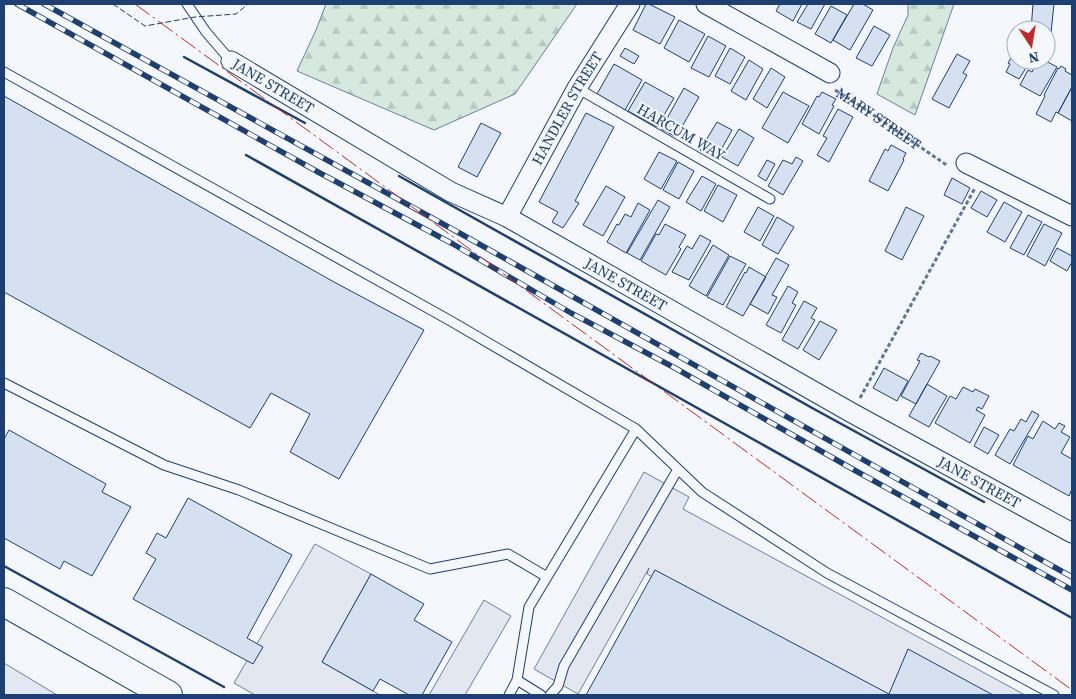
<svg xmlns="http://www.w3.org/2000/svg" width="1076" height="699" viewBox="0 0 1076 699" font-family="'Source Serif 4',serif">
<style>
.forest{fill:url(#forest-firs);stroke:#687fa3}
.parking{fill:#e3e8f0;stroke:#687fa3}
.building{fill:#d5e0f0;stroke:#1d3f73}
.lines{fill:none;stroke-linecap:round;stroke-linejoin:round}
.lane-casing{stroke:#1d3f73;stroke-width:11}
.street-casing{stroke:#1d3f73;stroke-width:21}
.primary-casing{stroke:#1d3f73;stroke-width:30}
.path{stroke:#5e769c;stroke-width:3;stroke-dasharray:4 2.5;stroke-linecap:butt}
.lane{stroke:#f4f7fb;stroke-width:9}
.street{stroke:#f4f7fb;stroke-width:19}
.primary{stroke:#f4f7fb;stroke-width:28}
.rail-casing{stroke:#1d3f73;stroke-width:5.5}
.rail{stroke:#f4f7fb;stroke-width:4;stroke-dasharray:11;stroke-linecap:butt}
.fence{stroke:#1d3f73;stroke-width:1;stroke-dasharray:6 2.5;stroke-linecap:butt}
.wall{stroke:#1d3f73;stroke-width:2.5}
.power{stroke:#c62828;stroke-width:1;stroke-dasharray:18 4 2.5 4;stroke-linecap:butt}
.labels{text-anchor:middle;stroke-width:4;stroke-linejoin:round;paint-order:stroke}
.street-label{font-size:15px;fill:#1d3f73;stroke:#f4f7fb}
</style>
<defs>
<pattern id="forest-firs" width="22" height="20" patternUnits="userSpaceOnUse" patternTransform="scale(1.25)"><rect width="22" height="20" fill="#d7e8df"/><path d="M5 1l3.5 6h-7zM16 11l3.5 6h-7z" fill="#b8c8c3"/></pattern>
</defs>
<rect width="100%" height="100%" fill="#f4f7fb"/>
<path class="forest" d="M326,4H577L515,94L434,130L297,71L316,30Z
M908,4H954L915,115L877,94L893,48L908,15Z"/>
<path class="parking" d="M644,472L689,497L683,509L1025,695H980L923,664L906,695H869L647,574L649,568L578,694L534,669Z
M315,544L371,574L322,662L380,695H255L234,683Z
M484,600L511,616L465,695H429Z
M4,663L57,695H4Z"/>
<path class="building" d="M646,4H649L675,17L660,44L633,30Z
M780,4H802L793,21L776,11Z
M808,4H825L811,29L797,22Z
M854,4H863L873,10L850,50L833,40Z
M1033,4H1054L1051,33H1046V30H1031Z
M831,6L847,15L831,43L815,34Z
M679,20L705,34L689,62L664,48Z
M874,26L890,35L872,66L856,58Z
M708,36L726,46L709,77L691,68Z
M625,48L639,56L634,64L620,56Z
M730,48L745,57L730,84L715,76Z
M1016,50V60H1031L1019,79L1006,72L1010,64L1008,63Z
M957,54L970,61L963,73L967,75L949,108L932,99Z
M749,60L763,69L746,100L731,91Z
M1038,60H1044L1057,67L1040,96L1020,85L1028,70L1032,72Z
M614,64L642,80L625,110L597,94Z
M1061,66L1066,69L1065,71L1072,75V87L1058,113L1056,112L1051,122L1036,114L1045,96L1044,95L1058,68L1059,69Z
M771,68L785,77L767,108L753,99Z
M645,82L674,98L657,127L628,111Z
M1072,87V121L1058,113Z
M684,88L699,97L676,137L661,129Z
M783,92L809,106L788,143L762,128Z
M822,92L836,99L832,105L834,106L819,134L802,124L817,96L819,97Z
M4,96L334,282L424,330L339,479L290,452L310,414L271,393L250,428L4,292Z
M838,109L853,117L829,162L817,155L827,138L823,136Z
M586,113L614,127L575,201L579,203L563,228L552,222L558,212L539,202Z
M717,122L732,130L716,159L700,150Z
M481,123L501,133L477,177L458,167Z
M739,129L754,138L738,166L722,157Z
M891,145L906,153L903,159L904,160L888,191L869,181L885,149L888,151Z
M659,152L677,161L661,189L644,179Z
M796,157L803,161L783,195L768,186L783,160L792,164Z
M767,160L775,164L766,181L758,176Z
M678,162L694,171L679,199L663,190Z
M702,176L716,184L701,211L686,202Z
M952,178L970,188L962,204L944,195Z
M718,185L737,195L723,222L704,211Z
M606,186L625,197L603,236L583,225Z
M981,191L997,200L987,217L971,208Z
M658,200L670,207L640,260L627,253Z
M1004,202L1022,212L1005,242L987,232Z
M638,203L650,210L626,253L607,242L617,224L619,225L625,214L631,217Z
M758,207L774,216L760,241L744,232Z
M906,207L924,216L902,260L885,251Z
M1028,215L1042,222L1024,255L1010,248Z
M777,217L794,227L778,254L762,245Z
M665,224L686,235L679,247L681,249L666,275L641,261L656,234L659,235Z
M1044,224L1062,233L1045,266L1027,256Z
M700,235L711,241L689,280L672,272L687,246L692,249Z
M713,245L729,255L706,296L689,286Z
M1057,248L1072,256V262L1067,271L1050,261Z
M730,256L746,264L723,305L707,297Z
M776,258L789,265L772,295L777,297L768,314L750,304Z
M749,267L766,277L743,316L726,307L745,272L746,273Z
M788,286L798,292L792,303L796,305L781,333L766,325Z
M804,301L817,308L811,318L815,320L798,349L782,340Z
M820,321L837,330L819,360L803,350Z
M921,353L929,357L930,356L940,361L916,404L901,396L920,361L917,360Z
M884,368L908,381L897,401L873,388Z
M927,384L947,396L929,427L909,416Z
M963,387L973,392L975,389L989,396L982,409L978,407L976,410L985,415L970,443L935,423L950,396L956,399Z
M1032,411L1039,415L1010,464L995,455L1010,429L1014,431L1021,419L1026,422Z
M1043,421L1055,429L1059,423L1065,426L1061,432L1070,437L1061,453L1072,459V489L1069,496L1013,465L1028,436L1033,439Z
M984,427L999,435L988,454L974,446Z
M9,430L106,484L102,492L131,507L92,576L64,561L60,569L4,538V439Z
M188,498L292,555L247,638L263,647L253,664L133,599L156,559L146,553L157,533L166,538Z
M655,570L889,694L908,649L993,695H586Z
M371,574L424,604L414,620L452,642L422,695H409L380,679L373,691L322,662Z"/>
<g class="lines">
<g class="lane-casing">
<path id="lane" d="M187,4L206,32L231,61
M4,72L449,320L636,429L702,492L827,573L1054,695
M577,88L770,199
M4,383L164,465L239,490L430,569L508,554L547,577
M517,680L541,695
M509,695L517,680L529,607L636,429
M550,695L558,686L564,666L678,469"/>
</g>
<g class="street-casing">
<g id="street">
<path d="M706,4L830,73"/>
<path id="s2" d="M231,61L451,192L507,217L852,413L1072,533"/>
<path d="M966,163L1072,216"/>
<path id="s3" d="M507,217L577,88L630,4"/>
</g>
</g>
<g class="primary-casing">
<path id="primary" d="M4,602L168,695"/>
</g>
<g class="path">
<path id="s1" d="M835,90L856,103L948,166"/>
<path d="M860,398L975,188"/>
</g>
<use href="#lane" class="lane"/>
<use href="#street" class="street"/>
<use href="#primary" class="primary"/>
<g class="rail-casing">
<path id="rail" d="M17,4L318,172L453,244L571,313L675,368L856,471L1072,590
M44,4L463,235L1072,577"/>
</g>
<use href="#rail" class="rail"/>
<path class="fence" d="M113,4L145,26L195,17L236,14L248,4"/>
<path class="wall" d="M184,57L305,123
M246,155L1072,618
M399,176L814,409L984,502
M4,566L224,687"/>
<path class="power" d="M135,4L1072,690"/>
</g>
<g class="labels">
<g class="street-label">
<text dy="5" stroke="none"><textPath href="#s2" startOffset="49">JANE STREET</textPath></text>
<text dy="5" stroke="none"><textPath href="#s3" startOffset="124">HANDLER STREET</textPath></text>
<text dy="5" stroke="none"><textPath href="#s1" startOffset="52">MARY STREET</textPath></text>
<text transform="translate(681 132) rotate(30)" y="5">HARCUM WAY</text>
<text dy="5" stroke="none"><textPath href="#s2" startOffset="454">JANE STREET</textPath></text>
<text dy="5" stroke="none"><textPath href="#s2" startOffset="859">JANE STREET</textPath></text>
</g>
</g>
<rect width="1076" height="699" fill="none" stroke="#1d3f73" stroke-width="10"/>
<g transform="translate(1031 45) rotate(168)"><circle r="24" fill="#f4f7fb" stroke="#9eadc5"/>
<path d="M0-4L9 19L0 12L-9 19Z" fill="#c62828"/>
<text y="-8" font-size="14" font-weight="bold" text-anchor="middle" fill="#1d3f73">N</text>
</g>
</svg>
